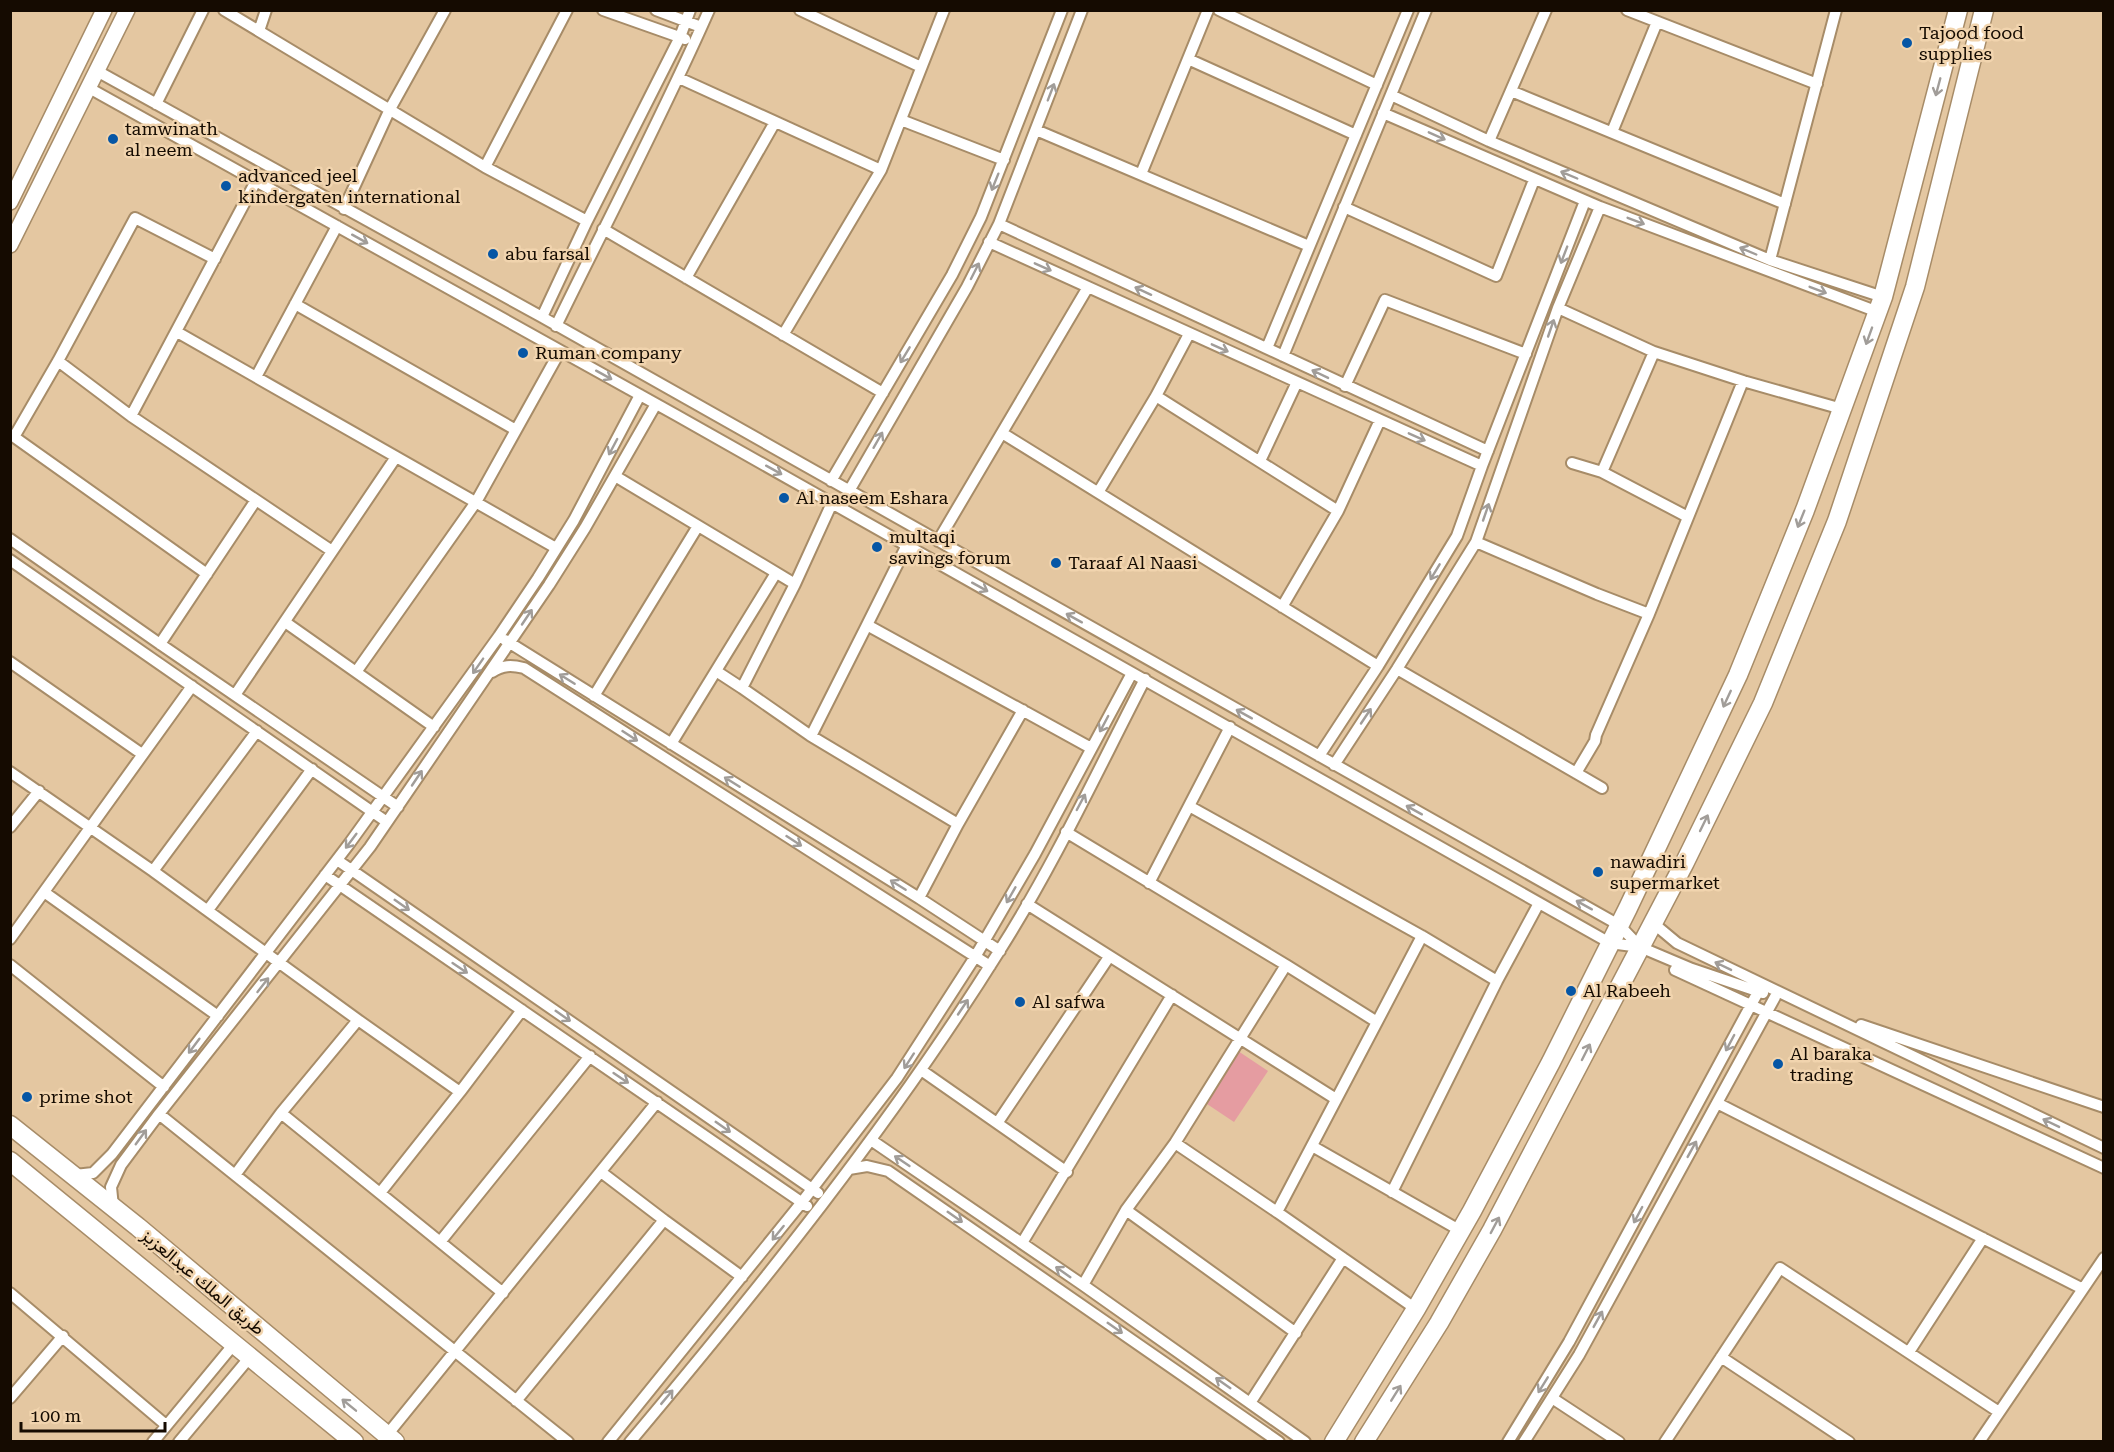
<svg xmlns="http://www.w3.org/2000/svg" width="2114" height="1452" viewBox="0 0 2114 1452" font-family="'Roboto Serif',Vazirmatn,serif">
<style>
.green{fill:#e59ca1}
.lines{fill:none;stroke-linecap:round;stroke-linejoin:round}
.minor-casing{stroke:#a78c68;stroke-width:14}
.secondary-casing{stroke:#a78c68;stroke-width:18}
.primary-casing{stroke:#a78c68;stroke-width:21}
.trunk-casing{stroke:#a78c68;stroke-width:21}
.minor{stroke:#fff;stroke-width:10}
.secondary{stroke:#fff;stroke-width:15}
.primary{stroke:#fff;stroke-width:18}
.trunk{stroke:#fff;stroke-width:18}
.oneway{stroke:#a19d99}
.poi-dot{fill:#0656a5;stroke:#f1d4ae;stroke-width:2}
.labels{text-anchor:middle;stroke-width:5;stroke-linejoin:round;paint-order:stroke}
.poi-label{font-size:18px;fill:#150b01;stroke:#f1d4ae;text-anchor:start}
.street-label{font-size:18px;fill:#150b01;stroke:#f1d4ae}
</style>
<rect width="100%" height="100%" fill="#e4c7a1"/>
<path class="green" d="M1238,1051L1268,1071L1234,1122L1204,1102Z"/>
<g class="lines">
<g class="minor-casing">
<path id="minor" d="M224,10L485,167L587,221
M603,10L685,39
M656,10L701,27
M800,10L921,67
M1219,10L1377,85
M1627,10L1817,84
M259,31L266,10
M1188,59L1356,135
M679,78L881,170
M89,88L676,415L1610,943L1640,947L1619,925L542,317L97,71
M1511,91L1785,204
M1391,95L1489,141L1770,260L1883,297
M156,104L203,10
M1383,113L1600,207L1878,312
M901,120L1004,160
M1036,130L1309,246
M1612,132L1657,22
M1489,141L1546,10
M485,167L567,10
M1141,174L1208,10
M1344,207L1496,276L1534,180
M344,209L390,109L445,10
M999,224L1488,451
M603,229L883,393
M989,242L1482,466
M1770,260L1836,10
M686,278L775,122
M295,304L516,430
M1558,308L1654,352
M542,317L587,221L680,37L690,10
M556,326C607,221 662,117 709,10
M177,332L556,548
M783,335L881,170L944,10
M1267,348L1408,10
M1283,356L1426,10
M58,361L131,416L332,551
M256,377L337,226
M1345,386L1385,300L1526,354
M1156,396L1338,511
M131,416L256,181
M1002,433L1378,666
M10,434L207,574
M14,437L58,361L135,218L215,259
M1260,461L1297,382
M1572,463L1602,472L1688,517
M1602,472L1654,352L1743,381L1842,409
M615,476L795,584L742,688L811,736
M831,481L952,275L981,217L1062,10
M849,491L967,287L999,224L1082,10
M1099,491L1156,396L1189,334
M10,539L160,644L398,807
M938,541L1088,287
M1476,542L1597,594L1649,614
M907,545L867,625L1091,748
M10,560L387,822
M795,584L832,503
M1282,607L1338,511L1380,420
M285,622L434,727
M867,625L811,736L958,824L919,898
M505,640L919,898L1000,951
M160,644L256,500
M10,662L142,754
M1397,669L1602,788
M716,671L742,688
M356,672L476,502L560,351
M492,672C503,665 511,665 524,668L990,966
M235,695L396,457
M594,696L698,526
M671,744L776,573
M1319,756L1378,666L1457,536L1482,466L1585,201
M1334,765L1397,669L1476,542L1558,308L1600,207
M10,772L153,871L358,1020
M1576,773L1595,741L1596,735L1649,614L1743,381
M1189,806L1422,936L1497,981
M958,824L1023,710
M10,827L39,791
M1066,832L1286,965L1175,1143L1126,1210L1083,1285
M337,860L818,1193
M153,871L257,731
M325,875L807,1206
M1149,883L1230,727
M44,892L218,1016
M1027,904L1336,1099
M208,910L312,769
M1653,923L1677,943L2104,1148
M10,939L192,686
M1640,947L1692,969L1763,993
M10,965L164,1087
M1286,965L1377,1022L1277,1212L1416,1309
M1675,970L2104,1168
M1377,1022L1422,936
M1861,1025L2104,1107
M921,1070L1067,1172
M1717,1103L2083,1289
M159,1114L568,1442
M998,1122L1109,957
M871,1140L1083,1285L1305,1442
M1175,1143L1277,1212
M1312,1146L1461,1231
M849,1169L867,1166L888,1171L1279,1442
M75,1175L93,1173L112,1154L349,844L499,636L538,578L574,520L640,395
M235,1175L281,1113
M1392,1192L1497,981L1539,903
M380,1193L460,1092
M113,1207L111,1187L121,1165L159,1114L370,847L549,585L585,528L656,404
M1126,1210L1296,1333
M664,1220L742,1277
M440,1242L590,1056
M1022,1243L1172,995
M10,1293L166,1425
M503,1293L281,1113L358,1020L460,1092L522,1010
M1909,1352L1983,1238
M1721,1357L1849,1442
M10,1398L63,1336
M1552,1398L1619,1442
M516,1401L664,1220L601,1172
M1250,1403L1343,1258
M387,1435L657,1102
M153,1442L234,1344
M179,1442L250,1357
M608,1442L802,1202L897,1078L975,957L1035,854L1132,673
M630,1442C761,1286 890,1126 998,953C1053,867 1098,770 1145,679
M1508,1442L1569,1342L1758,992
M1524,1442L1579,1355L1775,997
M1665,1442L1780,1268L1999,1412
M1979,1442L2104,1258"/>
</g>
<g class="secondary-casing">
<path id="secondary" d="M10,202L104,10
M10,245L127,10"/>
</g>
<g class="primary-casing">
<path id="primary" d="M1334,1442L1416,1309L1472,1211L1551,1062L1628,908L1738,675L1805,510L1883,297L1958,10
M1364,1442L1439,1323L1492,1230L1685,862L1763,703L1837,521L1915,287L1984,10"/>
</g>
<g class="trunk-casing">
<path id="trunk" d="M10,1125L138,1227L395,1442
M10,1161L354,1442"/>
</g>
<use href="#minor" class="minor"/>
<use href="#secondary" class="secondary"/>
<use href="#primary" class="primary"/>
<use href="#trunk" class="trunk"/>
</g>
<defs><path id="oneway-shaft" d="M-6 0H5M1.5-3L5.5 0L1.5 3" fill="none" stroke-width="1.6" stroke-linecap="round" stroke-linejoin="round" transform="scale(1.5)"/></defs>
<g class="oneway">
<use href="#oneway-shaft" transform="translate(1938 87) rotate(105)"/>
<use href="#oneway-shaft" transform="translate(1051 92) rotate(-69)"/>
<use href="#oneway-shaft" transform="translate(1437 136) rotate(24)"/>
<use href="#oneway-shaft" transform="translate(1569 175) rotate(-157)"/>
<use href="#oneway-shaft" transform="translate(995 182) rotate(112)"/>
<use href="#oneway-shaft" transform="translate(1636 221) rotate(21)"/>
<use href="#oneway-shaft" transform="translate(360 239) rotate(29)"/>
<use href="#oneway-shaft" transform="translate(1748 251) rotate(-157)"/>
<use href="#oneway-shaft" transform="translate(1564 255) rotate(111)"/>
<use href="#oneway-shaft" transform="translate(1043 267) rotate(24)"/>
<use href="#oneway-shaft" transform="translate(975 271) rotate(-63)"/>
<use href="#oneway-shaft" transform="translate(1818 290) rotate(21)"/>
<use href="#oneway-shaft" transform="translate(1143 291) rotate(-155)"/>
<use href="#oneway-shaft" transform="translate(1551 328) rotate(-71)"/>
<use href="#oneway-shaft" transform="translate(1869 336) rotate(110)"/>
<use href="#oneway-shaft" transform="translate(1220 348) rotate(24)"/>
<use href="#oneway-shaft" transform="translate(905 355) rotate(121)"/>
<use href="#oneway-shaft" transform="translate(1320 374) rotate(-154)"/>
<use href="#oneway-shaft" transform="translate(604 375) rotate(29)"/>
<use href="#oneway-shaft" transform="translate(1417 437) rotate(24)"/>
<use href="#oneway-shaft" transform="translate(878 440) rotate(-60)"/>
<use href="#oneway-shaft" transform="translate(613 447) rotate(118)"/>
<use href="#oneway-shaft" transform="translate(774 470) rotate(29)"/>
<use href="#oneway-shaft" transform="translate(1486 512) rotate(-71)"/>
<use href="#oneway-shaft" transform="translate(1801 519) rotate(112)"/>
<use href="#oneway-shaft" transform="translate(1435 572) rotate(121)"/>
<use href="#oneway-shaft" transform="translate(980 587) rotate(29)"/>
<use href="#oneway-shaft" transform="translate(527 617) rotate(-56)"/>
<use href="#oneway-shaft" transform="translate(1074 618) rotate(-151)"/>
<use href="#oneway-shaft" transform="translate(478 666) rotate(125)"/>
<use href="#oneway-shaft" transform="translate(567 679) rotate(-148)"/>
<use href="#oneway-shaft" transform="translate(1727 699) rotate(115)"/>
<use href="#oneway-shaft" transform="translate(1244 714) rotate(-151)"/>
<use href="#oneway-shaft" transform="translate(1366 716) rotate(-56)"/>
<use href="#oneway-shaft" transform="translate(1104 724) rotate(118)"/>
<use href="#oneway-shaft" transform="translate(630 736) rotate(33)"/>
<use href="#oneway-shaft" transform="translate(417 778) rotate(-56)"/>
<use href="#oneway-shaft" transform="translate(732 782) rotate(-148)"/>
<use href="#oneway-shaft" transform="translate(1081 802) rotate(-62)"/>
<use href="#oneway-shaft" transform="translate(1414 810) rotate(-151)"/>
<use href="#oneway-shaft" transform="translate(1704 823) rotate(-64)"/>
<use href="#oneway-shaft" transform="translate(351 841) rotate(127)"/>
<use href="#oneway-shaft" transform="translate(794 841) rotate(33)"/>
<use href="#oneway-shaft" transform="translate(898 885) rotate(-148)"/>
<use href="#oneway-shaft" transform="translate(1011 895) rotate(120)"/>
<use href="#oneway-shaft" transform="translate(402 905) rotate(35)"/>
<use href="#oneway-shaft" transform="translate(1584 905) rotate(-151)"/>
<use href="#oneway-shaft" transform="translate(1723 966) rotate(-154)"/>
<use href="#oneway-shaft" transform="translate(460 968) rotate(34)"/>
<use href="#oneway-shaft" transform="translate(263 985) rotate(-52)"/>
<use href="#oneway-shaft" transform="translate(963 1007) rotate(-56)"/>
<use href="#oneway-shaft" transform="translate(563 1016) rotate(35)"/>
<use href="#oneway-shaft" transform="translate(1730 1043) rotate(118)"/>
<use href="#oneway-shaft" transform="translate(194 1046) rotate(127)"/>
<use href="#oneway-shaft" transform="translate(1586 1052) rotate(-63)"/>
<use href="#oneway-shaft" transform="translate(909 1061) rotate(123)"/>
<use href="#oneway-shaft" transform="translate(621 1078) rotate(34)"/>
<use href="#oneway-shaft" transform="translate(2051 1123) rotate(-154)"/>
<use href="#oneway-shaft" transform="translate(723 1127) rotate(35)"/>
<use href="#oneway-shaft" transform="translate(141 1137) rotate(-54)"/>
<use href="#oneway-shaft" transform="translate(1692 1149) rotate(-61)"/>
<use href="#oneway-shaft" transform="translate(902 1161) rotate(-146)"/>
<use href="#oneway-shaft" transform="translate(1638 1215) rotate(118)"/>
<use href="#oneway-shaft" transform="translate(955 1217) rotate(35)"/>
<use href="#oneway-shaft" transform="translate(1495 1225) rotate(-62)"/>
<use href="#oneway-shaft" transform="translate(778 1233) rotate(129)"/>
<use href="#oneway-shaft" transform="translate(1063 1272) rotate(-145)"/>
<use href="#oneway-shaft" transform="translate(1598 1319) rotate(-61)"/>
<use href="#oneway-shaft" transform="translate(1115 1328) rotate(35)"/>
<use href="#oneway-shaft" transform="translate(1223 1383) rotate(-145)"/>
<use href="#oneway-shaft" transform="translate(1543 1385) rotate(122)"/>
<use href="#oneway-shaft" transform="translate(1396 1393) rotate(-58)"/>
<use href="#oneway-shaft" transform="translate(667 1397) rotate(-50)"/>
<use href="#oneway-shaft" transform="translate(349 1405) rotate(-141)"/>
</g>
<g class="poi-dot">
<circle cx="1907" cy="43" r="6"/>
<circle cx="113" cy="139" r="6"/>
<circle cx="226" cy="186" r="6"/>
<circle cx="493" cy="254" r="6"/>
<circle cx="523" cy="353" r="6"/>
<circle cx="784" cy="498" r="6"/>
<circle cx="877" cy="547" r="6"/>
<circle cx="1056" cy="563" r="6"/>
<circle cx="1598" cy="872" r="6"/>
<circle cx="1571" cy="991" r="6"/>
<circle cx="1020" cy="1002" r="6"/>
<circle cx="1778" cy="1064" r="6"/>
<circle cx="27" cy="1097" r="6"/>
</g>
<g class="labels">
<g class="poi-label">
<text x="1919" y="39">Tajood food<tspan x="1919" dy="21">supplies</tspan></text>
<text x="125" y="135">tamwinath<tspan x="125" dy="21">al neem</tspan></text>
<text x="238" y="182">advanced jeel<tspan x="238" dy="21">kindergaten international</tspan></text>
<text x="505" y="260">abu farsal</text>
<text x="535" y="359">Ruman company</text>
<text x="796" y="504">Al naseem Eshara</text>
<text x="889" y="543">multaqi<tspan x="889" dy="21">savings forum</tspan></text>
<text x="1068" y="569">Taraaf Al Naasi</text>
<text x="1610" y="868">nawadiri<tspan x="1610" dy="21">supermarket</tspan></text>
<text x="1583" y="997">Al Rabeeh</text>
<text x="1032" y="1008">Al safwa</text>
<text x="1790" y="1060">Al baraka<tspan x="1790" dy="21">trading</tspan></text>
<text x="39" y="1103">prime shot</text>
</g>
<g class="street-label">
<text transform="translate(203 1282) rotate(40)" y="6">طريق الملك عبدالعزيز</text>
</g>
</g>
<rect width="2114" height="1452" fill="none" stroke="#150b01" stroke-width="24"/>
<path d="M21 1422v9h144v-9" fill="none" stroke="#150b01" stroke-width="3"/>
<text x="30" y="1422" font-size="18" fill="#150b01" stroke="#f1d4ae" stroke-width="4.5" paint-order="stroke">100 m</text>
</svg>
